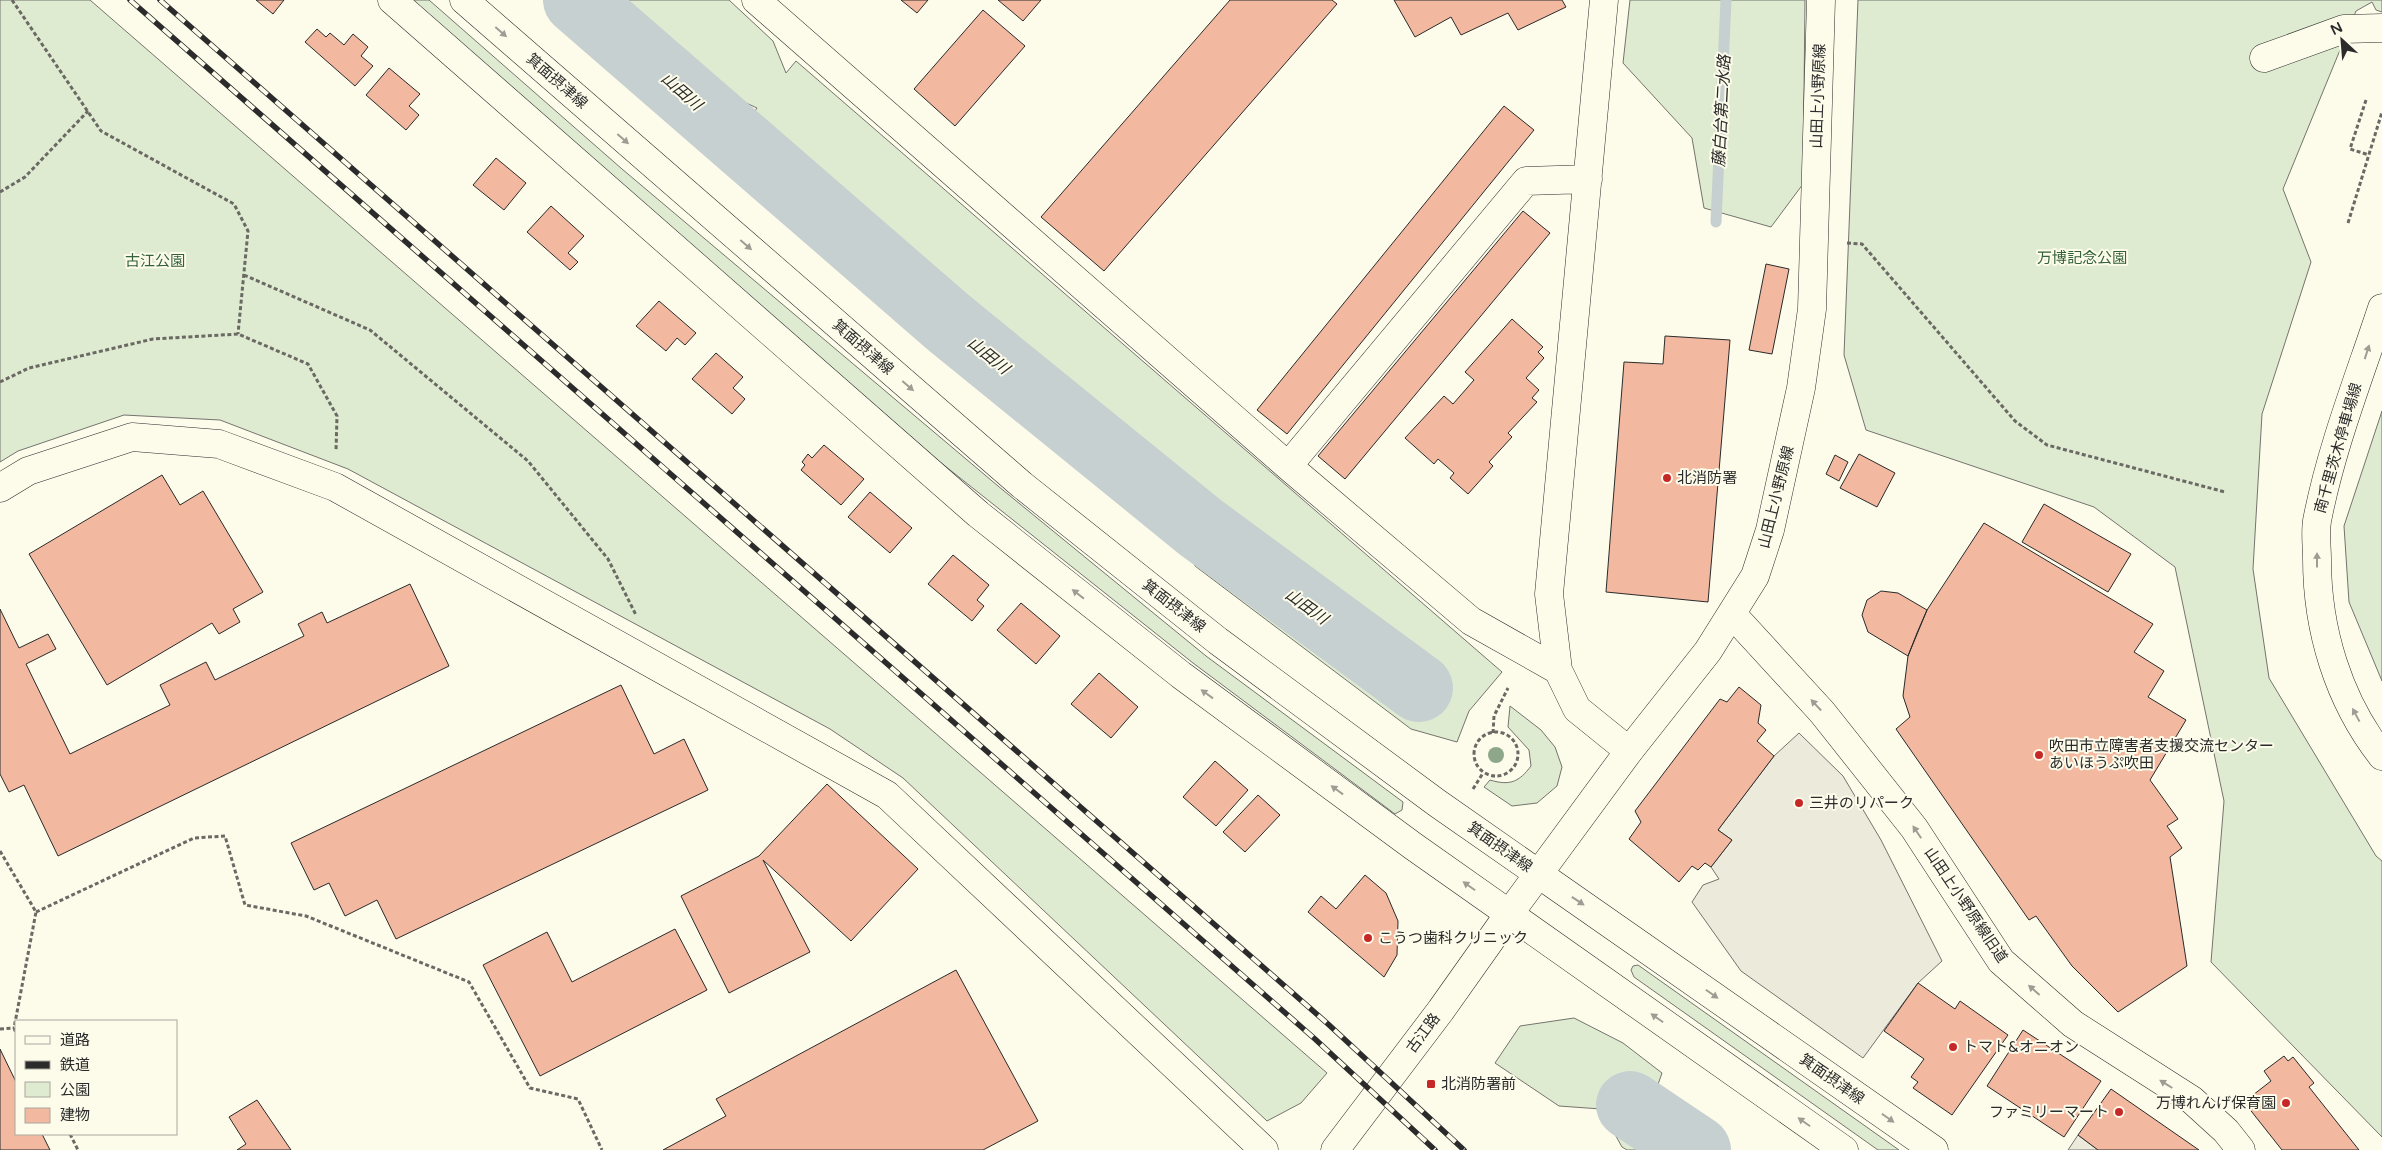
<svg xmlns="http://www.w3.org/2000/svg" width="2382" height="1150" viewBox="0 0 2382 1150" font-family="'Varela Round','Noto Sans JP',sans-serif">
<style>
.green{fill:#deebd1;stroke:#74746e;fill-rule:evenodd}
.parking{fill:#eceadb;stroke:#74746e}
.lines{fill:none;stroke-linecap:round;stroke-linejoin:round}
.stream{stroke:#c7d0d0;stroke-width:11}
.river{stroke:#c7d0d0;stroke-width:68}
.building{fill:#f2b8a0;stroke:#2b2b2b}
.minor-casing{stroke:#2b2b2b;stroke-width:29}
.major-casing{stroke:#2b2b2b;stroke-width:29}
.path{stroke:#6a6964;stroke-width:3;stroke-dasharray:4 2.5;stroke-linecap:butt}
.minor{stroke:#fdfbea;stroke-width:28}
.major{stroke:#fdfbea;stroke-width:28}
.rail-casing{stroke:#2b2b2b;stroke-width:5.5}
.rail{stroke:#fdfbea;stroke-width:4;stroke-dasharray:11;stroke-linecap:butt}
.tree{fill:#8ea78a}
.oneway{fill:#9e9d94}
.poi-dot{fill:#c62828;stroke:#fdfbea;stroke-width:2}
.labels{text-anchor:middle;stroke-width:4;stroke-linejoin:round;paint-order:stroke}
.street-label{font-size:15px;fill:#2b2b2b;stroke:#fdfbea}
.park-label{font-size:15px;fill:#34623c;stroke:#fdfbea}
.poi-label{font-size:15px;fill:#2b2b2b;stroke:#fdfbea;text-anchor:start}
.water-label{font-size:16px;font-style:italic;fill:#2b2b2b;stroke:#fdfbea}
</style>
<rect width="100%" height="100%" fill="#fdfbea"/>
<path class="green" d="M0,0H90L1327,1073L1301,1103L1267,1121L903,778L830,729L348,469L220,420L124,415L18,451L0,462Z
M409,0H429L622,169L998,486L1206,656L1403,802L1402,810L1395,814L1193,663L940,462Z
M616,0H729L773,41L786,73L796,61L1502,672L1469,711L1457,742L1411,729L1195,566L1188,536L1218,518L1336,607L971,309L750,118L757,108L718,90ZM1341,611L1353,621L1383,623L1401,640L1391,645L1344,641Z
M1630,0H1805L1803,184L1771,227L1704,208L1692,138L1623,63Z
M1858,0H2382V12L2376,10L2372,2L2356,11L2283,189L2311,262L2262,414L2253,569L2269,678L2376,856L2382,861V1137L2211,962L2224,801L2175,567L2094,507L1866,430L1844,355Z
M2382,411V681L2349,602L2344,526Z
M1510,706L1541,730L1555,747L1562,767L1557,786L1537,803L1512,806L1484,787L1490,780C1510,786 1519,782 1531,766L1529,750L1508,727Z
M1638,965L1899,1150H1878L1634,977L1631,970L1633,966Z
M1574,1018L1623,1043L1662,1073L1650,1107L1698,1150H1627L1622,1147L1601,1109L1559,1106L1495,1063L1520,1026Z"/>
<path class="parking" d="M1799,733L1843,776L1881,840L1942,961L1918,983L1863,1058L1741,971L1692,902L1703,885L1719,879L1711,867L1732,840L1718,830L1774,756Z
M2078,1135L2098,1150H2068Z"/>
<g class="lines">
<path class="stream" d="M1716,222L1726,0"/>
<path class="river" d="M577,0L949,323L1200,527L1419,688
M1630,1105L1697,1150"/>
</g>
<path class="building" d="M256,0H284L273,14Z
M901,0H928L917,13Z
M998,0H1041L1023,21Z
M1230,0H1332L1337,4L1104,271L1041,217Z
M1394,0H1562L1566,7L1518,30L1508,13L1461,35L1451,17L1415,37Z
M983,10L1025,46L955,126L914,89Z
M317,29L326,37L330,33L344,45L353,34L368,47L361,56L373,66L355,86L305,42Z
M389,68L420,94L409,106L419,115L406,130L366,95Z
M1504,106L1534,130L1287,434L1257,410Z
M496,158L526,183L504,210L473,185Z
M551,206L584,236L568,253L578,262L570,270L527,232Z
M1523,211L1550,233L1345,479L1318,456Z
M1766,264L1789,269L1772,354L1749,350Z
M659,301L696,333L685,345L677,338L666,351L636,326Z
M1512,319L1543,347L1538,352L1544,358L1526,378L1539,390L1532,398L1537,402L1508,433L1512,437L1489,462L1493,466L1468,494L1450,478L1454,473L1438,459L1434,464L1405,438L1444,396L1453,404L1474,380L1465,372Z
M1665,336L1730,340L1708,602L1606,592L1624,362L1663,364Z
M716,353L743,377L733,388L745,399L732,414L692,379Z
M824,445L864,479L841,505L801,470L805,465L802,462L808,454L812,458Z
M1859,454L1895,473L1877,507L1840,488Z
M1835,455L1848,462L1839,481L1826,474Z
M162,475L180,505L203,491L263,592L233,609L240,622L219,634L212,623L107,685L29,554Z
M870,492L912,528L890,553L848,517Z
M2044,504L2131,554L2108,592L2022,542Z
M1984,523L2153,624L2134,652L2164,671L2148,697L2186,720L2150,780L2178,819L2167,826L2182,848L2170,857L2187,966L2118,1012L2072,966L2036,916L2029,920L1896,729L1910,717L1903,696L1908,656L1917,633L1927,610Z
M953,555L989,585L977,600L984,606L972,621L928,584Z
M410,584L449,666L58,856L24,785L9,792L0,774V609L19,648L48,634L56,649L26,664L70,754L170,705L160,685L206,662L215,680L304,636L298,624L322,612L327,623Z
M1881,591L1898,593L1927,610L1908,656L1868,632L1862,615L1867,600Z
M1021,603L1060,636L1036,664L997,630Z
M1099,673L1138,707L1111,738L1071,704Z
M621,685L654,754L684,739L708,790L396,939L377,900L345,916L329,883L314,890L291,843Z
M1739,687L1761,705L1758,723L1766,730L1757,741L1774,756L1718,830L1732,840L1711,867L1705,863L1698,870L1692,866L1679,882L1629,839L1641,822L1635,811L1720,699L1727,702Z
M1215,761L1248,790L1216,826L1183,797Z
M827,784L918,869L851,941L763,860L810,952L729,993L681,896L759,856Z
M1258,795L1280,815L1245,852L1223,832Z
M1365,875L1386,893L1398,921L1397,955L1384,977L1308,912L1321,896L1336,909Z
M675,929L707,990L540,1076L483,965L547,932L572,982Z
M956,970L1038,1121L983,1150H663L726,1116L716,1099Z
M1918,983L1955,1009L1960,1001L2008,1035L1952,1115L1913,1088L1918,1082L1911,1077L1924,1059L1884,1031Z
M2023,1030L2101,1081L2064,1137L1987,1086Z
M0,1049L16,1082V1134H42L50,1150H0Z
M2284,1056L2288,1061L2293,1057L2314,1083L2309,1087L2359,1150H2282L2244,1102L2271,1081L2264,1071Z
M2111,1089L2199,1150H2098L2078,1135Z
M257,1100L291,1150H237L246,1144L229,1117Z"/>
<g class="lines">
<g class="minor-casing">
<path id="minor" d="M756,0L1288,466L1471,621L1558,670
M1604,0L1549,594L1558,670L1577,709L1629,751
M2264,58L2344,29L2382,28
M1288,466L1526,181L1588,179
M0,488L28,471L132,437L219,444L335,487L887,795L1264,1150
M1732,614L1822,712L1914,828L2001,961L2073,1024L2192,1100L2226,1131L2241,1150
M1335,1150L1441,1010L1509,914"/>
</g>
<g class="major-casing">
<path id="major" d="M392,0L978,514L1181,675L1413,846L1844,1150
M464,0L1022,485L1218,641L1437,803L1934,1150
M2382,308C2359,378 2331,448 2317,521C2315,533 2317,547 2317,559C2317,629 2338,700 2382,756
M1509,914L1629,751L1708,651L1755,576L1770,530L1801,388L1812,309L1821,0"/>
</g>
<path class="path" d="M12,0L101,131L234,204L248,231L238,334
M2366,100L2350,149L2369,155
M0,192L25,177L88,111
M2348,223L2382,112
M1847,243L1862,244L2015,421L2047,445L2225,492
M244,275L370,330L528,461L608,559L636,615
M0,382L29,368L153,339L238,334L308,364L337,416L336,451
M1474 754a22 22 0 1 1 44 0a22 22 0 1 1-44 0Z
M1493,733L1494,716L1508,688
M1473,789L1483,773
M0,851L36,912L14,1028L16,1033
M36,912L194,838L225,836L245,905L306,916L469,982L530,1088L578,1099L602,1150
M0,1029L14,1028
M70,1134L78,1150"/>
<use href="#minor" class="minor"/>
<use href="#major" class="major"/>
<g class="rail-casing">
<path id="rail" d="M130,0L1315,1039L1435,1150
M160,0L1328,1024L1464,1150"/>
</g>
<use href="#rail" class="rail"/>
</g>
<circle class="tree" cx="1496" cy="755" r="8"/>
<defs><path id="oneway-solid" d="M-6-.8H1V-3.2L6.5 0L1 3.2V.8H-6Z" transform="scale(1.25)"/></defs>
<g class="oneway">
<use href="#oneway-solid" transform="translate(501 32) rotate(41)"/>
<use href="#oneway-solid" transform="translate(623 139) rotate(41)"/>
<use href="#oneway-solid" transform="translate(746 245) rotate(41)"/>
<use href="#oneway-solid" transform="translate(2367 352) rotate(-72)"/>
<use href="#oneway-solid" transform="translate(908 386) rotate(41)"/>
<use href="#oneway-solid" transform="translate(2317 560) rotate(-90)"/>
<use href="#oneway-solid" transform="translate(1078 594) rotate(-142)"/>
<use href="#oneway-solid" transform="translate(1207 694) rotate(-144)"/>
<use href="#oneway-solid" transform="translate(1816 705) rotate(-133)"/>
<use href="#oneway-solid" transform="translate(2356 715) rotate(-118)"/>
<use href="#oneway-solid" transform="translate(1337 790) rotate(-144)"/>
<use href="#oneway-solid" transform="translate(1917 832) rotate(-124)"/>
<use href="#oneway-solid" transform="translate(1469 886) rotate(-145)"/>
<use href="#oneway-solid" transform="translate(1578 901) rotate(34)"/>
<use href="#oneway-solid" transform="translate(2034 990) rotate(-139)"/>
<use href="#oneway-solid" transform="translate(1712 994) rotate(35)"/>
<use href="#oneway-solid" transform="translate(1657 1018) rotate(-145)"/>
<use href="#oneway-solid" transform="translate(2166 1084) rotate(-148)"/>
<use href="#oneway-solid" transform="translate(1888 1118) rotate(35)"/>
<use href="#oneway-solid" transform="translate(1804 1122) rotate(-145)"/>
</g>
<g class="poi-dot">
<circle cx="1667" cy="478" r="5"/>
<circle cx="2039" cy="755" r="5"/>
<circle cx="1799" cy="803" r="5"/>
<circle cx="1368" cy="938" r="5"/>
<circle cx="1953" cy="1047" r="5"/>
<rect x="1426" y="1079" width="10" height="10" rx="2.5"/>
<circle cx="2286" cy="1103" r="5"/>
<circle cx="2119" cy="1112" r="5"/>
</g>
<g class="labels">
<g class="street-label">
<text transform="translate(557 81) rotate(41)" y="5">箕面摂津線</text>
<text transform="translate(1818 96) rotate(-88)" y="5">山田上小野原線</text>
<text transform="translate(863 347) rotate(41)" y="5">箕面摂津線</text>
<text transform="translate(2338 448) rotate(-74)" y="5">南千里茨木停車場線</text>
<text transform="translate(1776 497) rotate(-76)" y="5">山田上小野原線</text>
<text transform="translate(1174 606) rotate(38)" y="5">箕面摂津線</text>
<text transform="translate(1500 847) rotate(35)" y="5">箕面摂津線</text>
<text transform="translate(1966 905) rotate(56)" y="5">山田上小野原線旧道</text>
<text transform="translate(1423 1033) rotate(-53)" y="5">古江路</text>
<text transform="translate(1832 1079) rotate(35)" y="5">箕面摂津線</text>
</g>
<g class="park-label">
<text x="2082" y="263">万博記念公園</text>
<text x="155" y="266">古江公園</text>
</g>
<g class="poi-label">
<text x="1677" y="483">北消防署</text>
<text x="2049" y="751">吹田市立障害者支援交流センター<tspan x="2049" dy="17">あいほうぷ吹田</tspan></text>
<text x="1809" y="808">三井のリパーク</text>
<text x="1378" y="943">こうつ歯科クリニック</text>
<text x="1963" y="1052">トマト&amp;オニオン</text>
<text x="1441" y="1089">北消防署前</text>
<text x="2276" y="1108" text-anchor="end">万博れんげ保育園</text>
<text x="2109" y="1117" text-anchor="end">ファミリーマート</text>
</g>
<g class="water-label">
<text transform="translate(682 91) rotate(41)" y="6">山田川</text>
<text transform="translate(1721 111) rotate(-87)" y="6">藤白台第二水路</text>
<text transform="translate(989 355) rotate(39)" y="6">山田川</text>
<text transform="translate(1307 606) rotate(36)" y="6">山田川</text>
</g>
</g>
<rect x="15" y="1020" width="162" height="115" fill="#fdfbea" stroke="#a9a89e"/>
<rect x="25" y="1036" width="25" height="8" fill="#fdfbea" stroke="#a9a89e"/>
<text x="60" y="1045" font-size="15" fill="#2b2b2b">道路</text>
<rect x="25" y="1061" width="25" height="8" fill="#2b2b2b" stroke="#a9a89e"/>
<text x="60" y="1070" font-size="15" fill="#2b2b2b">鉄道</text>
<rect x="25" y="1082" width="25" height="15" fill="#deebd1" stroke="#a9a89e"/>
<text x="60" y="1095" font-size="15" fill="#2b2b2b">公園</text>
<rect x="25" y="1108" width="25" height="15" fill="#f2b8a0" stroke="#a9a89e"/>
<text x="60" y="1120" font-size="15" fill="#2b2b2b">建物</text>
<g transform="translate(2342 40) rotate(334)" stroke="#fdfbea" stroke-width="4" paint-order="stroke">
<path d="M0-4L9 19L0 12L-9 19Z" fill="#2b2b2b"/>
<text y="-8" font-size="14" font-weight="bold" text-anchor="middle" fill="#2b2b2b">N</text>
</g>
</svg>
